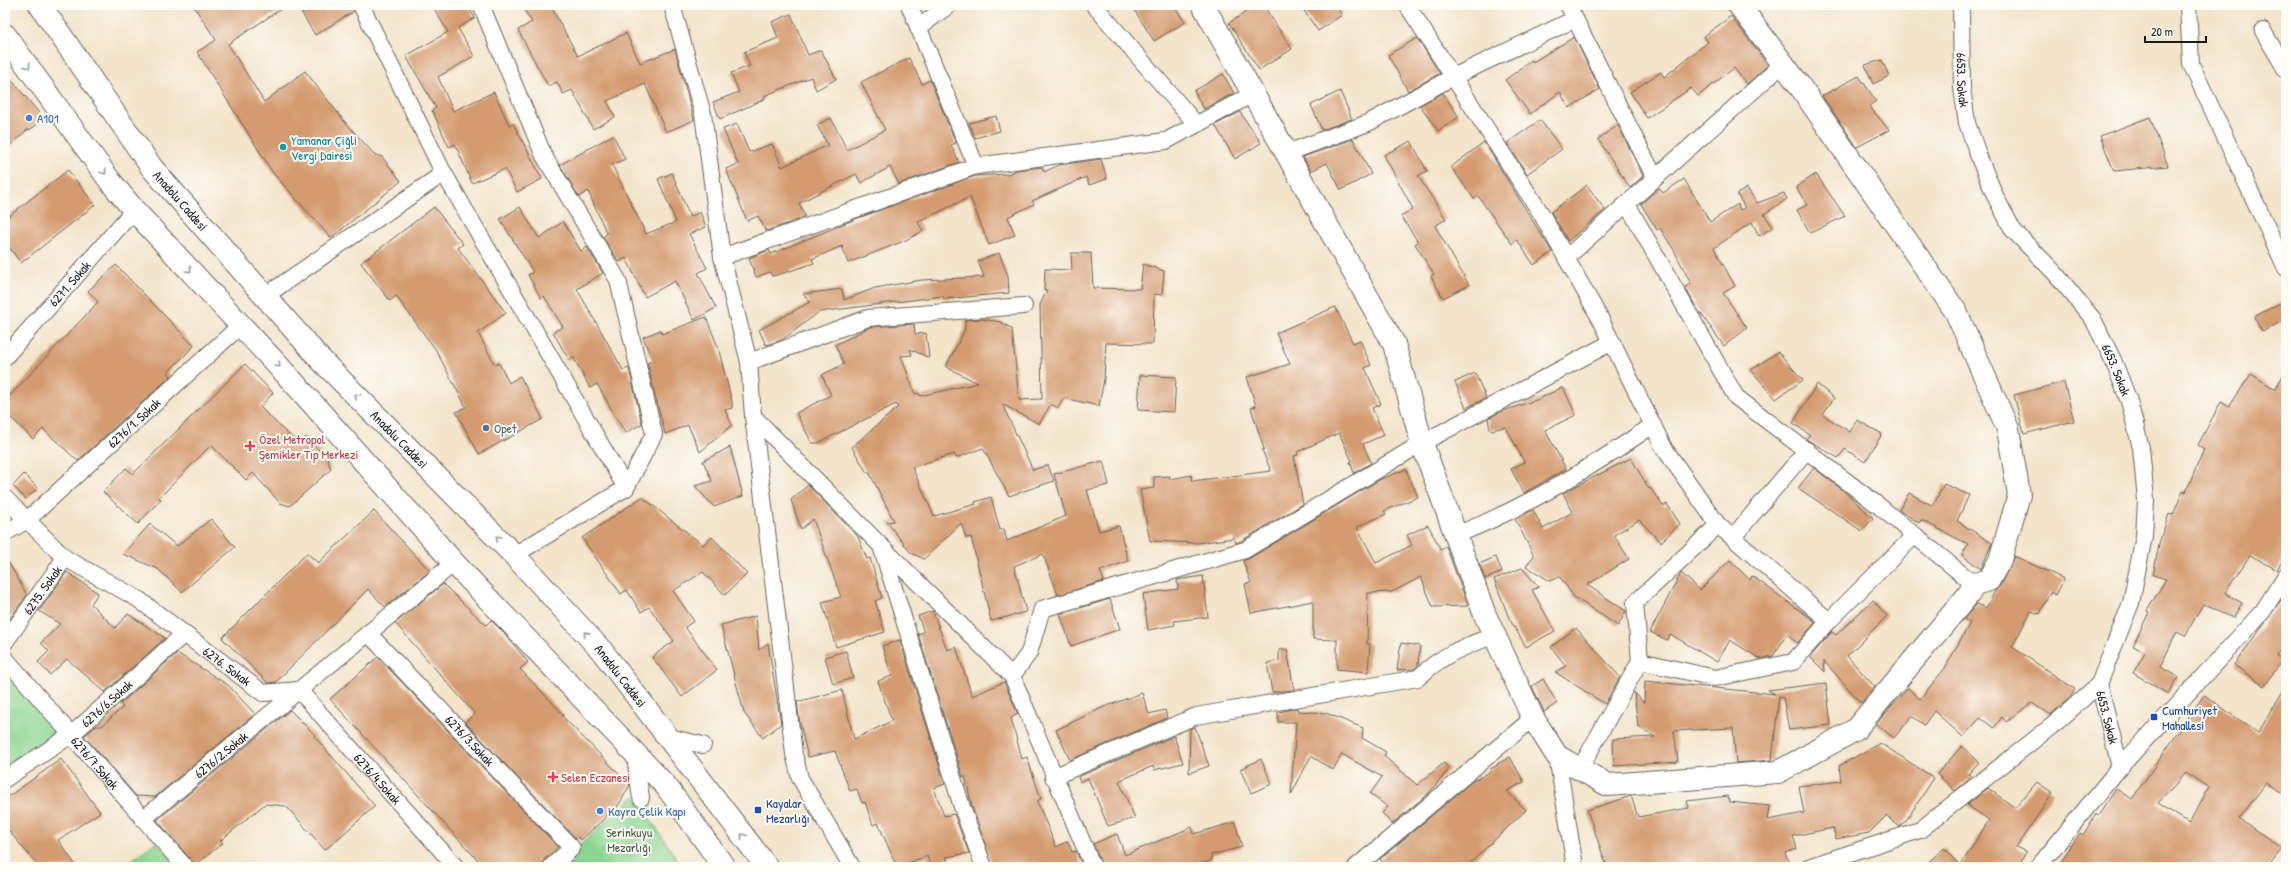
<svg xmlns="http://www.w3.org/2000/svg" width="2291" height="872" viewBox="0 0 2291 872" font-family="'Patrick Hand',sans-serif">
<style>
.green{fill:#8cd590;stroke:#547856}
.building{fill:#d49b70;fill-rule:evenodd}
.lines{fill:none;stroke-linecap:round;stroke-linejoin:round}
.street-casing{stroke:#676259;stroke-width:18}
.secondary-casing{stroke:#676259;stroke-width:24}
.highway-casing{stroke:#676259;stroke-width:24}
.street{stroke:#fff;stroke-width:16}
.secondary{stroke:#fff;stroke-width:22}
.highway{stroke:#fff;stroke-width:22}
.oneway{stroke:#999}
.shop-dot{fill:#3f7fe0;stroke:#fdfcf7;stroke-width:1.5}
.culture-dot{fill:#0f9aa8;stroke:#fdfcf7;stroke-width:1.5}
.service-dot{fill:#5c6f8a;stroke:#fdfcf7;stroke-width:1.5}
.health-dot{fill:#e0444e;stroke:#fdfcf7;stroke-width:1.5}
.transit-dot{fill:#1a4fb4;stroke:#fdfcf7;stroke-width:1.5}
.labels{text-anchor:middle;stroke-width:4;stroke-linejoin:round;paint-order:stroke}
.street-label{font-size:13px;fill:#1c1c1c;stroke:#fdfcf7}
.shop-label{font-size:13px;fill:#366cbe;stroke:#fdfcf7;text-anchor:start}
.culture-label{font-size:13px;fill:#0d838f;stroke:#fdfcf7;text-anchor:start}
.service-label{font-size:13px;fill:#4e5e75;stroke:#fdfcf7;text-anchor:start}
.health-label{font-size:13px;fill:#be3a42;stroke:#fdfcf7;text-anchor:start}
.transit-label{font-size:13px;fill:#164399;stroke:#fdfcf7;text-anchor:start}
.park-label{font-size:13px;fill:#435d45;stroke:#fdfcf7}
</style>
<rect width="100%" height="100%" fill="#fdfcf7"/>
<filter id="ink" filterUnits="userSpaceOnUse"><feTurbulence type="fractalNoise" baseFrequency=".025" numOctaves="2"/><feDisplacementMap in="SourceGraphic" scale="8" xChannelSelector="R" yChannelSelector="G"/><feConvolveMatrix kernelMatrix="1 2 1 2 8 2 1 2 1" color-interpolation-filters="sRGB"/></filter>
<filter id="wash" filterUnits="userSpaceOnUse"><feTurbulence type="fractalNoise" baseFrequency=".012" numOctaves="4" result="noise"/><feDisplacementMap in="SourceGraphic" scale="16" xChannelSelector="R" yChannelSelector="G"/><feGaussianBlur stdDeviation="0.9" result="paint"/><feColorMatrix in="noise" values="0 0 0 0 0 0 0 0 0 0 0 0 0 0 0 0 0 1.4 0 .05"/><feComposite in="paint" operator="in"/></filter>
<g filter="url(#wash)">
<rect width="100%" height="100%" fill="#f3e4ca"/>
<path class="green" d="M8,671L59,730L5,770V674Z
M635,796L682,867H556Z
M156,842L179,867H123Z"/>
<g id="blocks">
<path class="building" d="M193,5H287L228,44L264,102L305,71L344,121L374,154L382,157L401,181L331,238L273,173L197,52L216,40Z
M297,5H352L354,11L315,35Z
M432,5H467L475,18L458,28L474,56L438,77L453,111L494,92L509,125L513,123L542,179L517,192L505,169L472,183L455,144L449,147L432,110L436,108L406,56L448,32Z
M521,5H550L578,56L626,33L640,63L675,49L694,120L666,132L645,84L607,101L615,117L593,129L572,90L563,94L557,82L548,86L518,30L532,22Z
M1145,5H1173L1185,22L1154,41L1135,11Z
M1257,5H1263L1292,49L1259,70L1229,23Z
M1300,5H1335L1342,15L1318,31Z
M791,14L808,55L821,50L836,79L816,90L811,77L764,96L765,99L720,119L713,102L739,92L731,73L750,66L744,52L778,38L772,22Z
M1731,16L1768,65L1747,84L1734,68L1698,96L1691,88L1647,118L1630,92L1661,72L1664,77L1708,42L1704,36Z
M1574,37L1600,89L1569,108L1560,92L1530,114L1505,80L1532,60L1533,62Z
M1417,38L1440,73L1408,91L1388,55Z
M909,58L922,84L930,80L956,143L951,145L959,162L899,184L890,167L861,183L856,174L799,203L805,216L798,220L766,231L758,216L747,221L726,169L738,164L723,129L737,124L749,152L772,144L782,167L828,145L817,125L831,118L847,150L885,130L861,82Z
M1882,60L1889,76L1873,84L1865,65Z
M5,72L44,119L31,129L27,130L5,150Z
M1223,74L1234,93L1204,109L1194,91Z
M1859,76L1876,101L1869,106L1889,130L1857,147L1822,96Z
M1340,91L1352,119L1322,130L1311,105Z
M1443,93L1459,117L1438,131L1420,105Z
M1240,112L1261,143L1235,159L1215,125Z
M996,116L1000,131L975,138L969,123Z
M2150,117L2168,166L2114,171L2100,136Z
M1540,120L1562,149L1527,174L1507,143Z
M1618,125L1643,176L1630,188L1598,139Z
M613,135L625,159L612,165L646,234L676,222L658,179L672,173L690,217L700,212L706,227L689,234L707,268L698,273L716,308L694,320L675,281L645,297L626,258L619,262L603,237L607,234L588,191L579,197L560,165Z
M1353,139L1371,174L1341,190L1327,163L1311,171L1303,157Z
M1411,141L1427,171L1418,176L1446,219L1435,226L1469,285L1443,298L1431,276L1434,274L1415,244L1418,242L1401,216L1413,209L1384,155Z
M1484,142L1552,252L1534,265L1517,240L1512,244L1478,196L1474,199L1451,167Z
M1101,159L1107,179L1089,185L1086,177L1032,201L1034,204L1008,217L1015,235L989,245L970,197L918,222L923,231L904,241L848,263L842,246L812,259L814,263L784,273L772,276L770,272L756,277L749,258L769,250L771,254L858,218L975,176L1008,174L1017,170L1042,167L1044,172L1059,165Z
M68,170L95,205L21,263L5,242V219Z
M1816,174L1845,216L1810,233L1797,210L1807,205L1796,187Z
M1684,179L1710,222L1738,204L1740,210L1745,208L1737,194L1747,188L1757,203L1784,193L1787,199L1764,214L1773,227L1759,236L1752,222L1714,248L1735,286L1723,293L1747,328L1724,346L1696,307L1685,287L1691,284L1674,250L1660,228L1657,230L1641,204L1659,188L1663,193Z
M1587,185L1605,210L1568,241L1551,212Z
M434,207L463,244L458,248L506,313L478,333L495,365L499,363L509,383L520,376L543,419L479,454L456,412L466,407L436,350L396,296L390,301L361,263Z
M520,207L539,238L563,222L581,251L587,247L603,273L577,289L623,370L629,368L642,424L625,433L597,384L590,388L573,357L569,360L553,332L563,327L544,296L541,298L528,275L533,272L500,219Z
M999,253L1008,276L1009,293L944,299L943,296L819,312L782,340L766,345L759,330L810,302L803,294L842,289L844,300L875,288L922,280L984,277L978,261Z
M1071,253H1091L1093,288L1140,289L1143,264L1164,271L1162,295L1154,294L1153,344L1106,343L1104,379L1099,406L1064,398L1058,408L1051,404L1039,424L1002,404L1033,470L1048,465L1054,481L1009,496L983,448L956,458L954,454L912,467L934,516L976,504L975,502L991,497L1000,530L1004,529L1007,541L1066,516L1054,474L1103,461L1109,485L1087,490L1099,531L1119,526L1128,561L1100,571L1104,581L1058,595L1043,554L1014,566L1026,612L991,621L971,537L966,538L961,523L924,559L911,553L887,522L894,521L869,472L867,473L852,447L898,407L896,404L818,443H812L796,413L831,395L822,375L844,364L835,345L870,327L914,324L915,334L926,333L929,358L910,349L912,355L901,356L915,394L919,393L920,396L978,383L946,367L965,329V320L981,319L1001,322L1012,329L1019,400L1042,399L1040,305L1047,290L1044,291L1045,269L1072,270Z
M116,265L194,346L167,373L171,376L78,461L43,429L33,439L5,412V401L98,302L88,291Z
M2280,303L2286,314V319L2262,332L2254,317Z
M1335,307L1353,343L1360,340L1371,365L1365,368L1381,404L1372,408L1384,435L1363,444L1371,463L1354,473L1350,462L1352,461L1339,433L1297,452L1298,455L1294,456L1303,504L1241,541L1236,543L1234,538L1198,543L1150,541L1140,490L1154,488V477L1170,476V479L1191,475L1192,481L1271,471L1262,450L1264,449L1251,408L1256,406L1247,377L1290,364L1276,333Z
M706,317L718,347L732,402V408L725,410L732,425L700,452L688,425L665,434L647,363L653,361L643,337L661,330L662,334Z
M1778,352L1803,380L1776,399L1751,370Z
M245,364L273,393L260,407L298,444L306,437L327,458L331,469L290,506L280,503L253,473L246,480L211,445L159,498L161,499L138,524L103,492L126,468L133,474Z
M2286,371V554L2277,570L2250,555L2225,593L2242,603L2233,618L2203,604L2185,636L2177,632L2160,667L2178,677L2168,694L2133,673L2145,652L2133,646L2149,612L2147,611L2166,579L2153,575L2160,540L2169,514L2173,515L2183,491L2186,492L2204,449L2198,445L2221,402L2229,407L2251,374L2275,389Z
M1475,373L1486,398L1466,408L1455,382Z
M1140,375L1176,377L1174,412L1138,410Z
M2064,382L2074,421L2024,434L2014,395Z
M1817,384L1834,398L1823,415L1850,432L1857,420L1882,434L1865,462L1845,449L1838,458L1806,439L1810,435L1793,423Z
M1563,387L1576,415L1545,430L1566,469L1524,493L1511,469L1524,462L1506,427L1490,430L1488,418L1503,411L1539,399Z
M730,447L743,496L714,507L695,486L712,481L703,461Z
M1631,458L1649,489L1650,488L1663,506L1667,504L1680,524L1661,542L1639,520L1614,535L1629,559L1587,585L1626,611L1618,626L1574,597L1560,577L1550,581L1526,566L1534,556L1515,519L1533,510L1543,529L1573,512L1563,493Z
M1814,468L1844,491L1873,518L1862,531L1798,488Z
M1406,469L1418,497L1384,511L1386,514L1357,527L1376,563L1412,545L1407,535L1428,525L1441,550L1446,546L1468,606L1433,607L1421,577L1392,592L1368,593L1367,644H1370L1368,672L1337,669V640L1313,639V601L1251,613L1245,584L1251,583L1243,561L1250,558L1379,480Z
M24,474L38,488L26,499L13,486Z
M1944,484L1969,495L1957,521L1992,543L1981,569L1962,555L1968,544L1921,520L1919,523L1899,510L1909,493L1933,506Z
M808,485L858,537L867,559L870,558L882,598L875,601L885,632L836,647L822,602L841,597L813,519L801,529L791,500Z
M642,497L703,545L712,537L747,574L725,595L703,572L673,591L694,621L685,627L717,670L682,697L652,657L674,641L649,607L641,612L627,590L621,594L582,538Z
M374,511L430,571L385,607L368,589L276,682L268,683L222,638L307,553L318,563Z
M211,519L235,547L182,592L158,569L123,554L150,524L177,546Z
M5,556L27,595L5,626Z
M2014,556L2064,579L2056,595L2050,592L2040,614L2031,611L2012,647L2075,689L2070,698L2050,715L2032,703L2006,722L2002,717L1994,728L1980,718L1963,737L1934,711L1924,725L1912,716L1894,738L1876,724L1908,688L1920,699L1945,668L1970,623L1964,619L1977,604L1986,608L1995,591L2000,586Z
M1496,557L1502,572L1485,579L1479,564Z
M1730,560L1750,580L1752,576L1816,622L1797,643L1787,634L1773,656L1760,659L1730,640L1717,662L1670,634L1667,640L1650,632L1681,573L1700,590Z
M1522,568L1539,587L1532,590L1555,631L1526,647L1509,618L1494,579Z
M67,572L98,593L91,604L115,628L128,614L165,638L105,692L67,659L50,675L38,662L49,651L41,643L60,624L39,611Z
M1203,576L1208,617L1174,621L1175,625L1148,630L1143,594L1178,589L1177,580Z
M443,584L486,625L491,620L505,634L528,662L520,669L564,715L562,716L630,785L618,806L581,840L578,837L576,839L465,722L475,714L395,623Z
M2286,593V643L2277,656L2283,659L2264,686L2234,665Z
M1110,599L1120,629L1071,646L1060,614Z
M1873,600L1887,616L1847,656L1875,687L1861,703L1824,661L1825,672L1810,657L1832,632L1836,635Z
M933,611L947,650L956,647L972,696L1004,682L1018,714L1011,718L1022,759L1027,757L1041,799L1037,801L1056,847L1068,841L1072,852L1076,851L1083,867H993L972,807L965,776L963,777L918,634L924,632L918,616Z
M756,616L759,650L768,643L781,724L763,738L744,713L721,625Z
M1576,628L1620,677L1605,704L1555,672L1566,666L1551,647Z
M900,640L945,784L934,788L944,816L954,814L969,853L946,857L948,863L938,867H931L927,856L897,867L878,823L873,825L865,802L862,803L857,789L850,791L835,751L808,757L800,724L797,702L842,690L854,739L892,721L878,681L892,676L882,646Z
M1401,643L1420,646L1418,666L1414,669L1397,670Z
M1287,649L1294,690L1272,692L1267,663L1279,661V650Z
M846,651L853,678L833,684L825,657Z
M177,653L228,685L255,714L155,797L136,796L84,736L96,726H102L123,707L120,704Z
M378,657L558,847L544,860L542,867H484L330,699Z
M1543,679L1557,703L1544,712L1532,686Z
M1645,681L1775,694L1768,690L1826,683L1831,725L1789,730L1783,698L1779,696L1772,760L1736,763L1733,728L1674,731L1678,762L1614,766L1613,739L1655,737L1638,726L1634,692L1644,703Z
M2286,686V795L2266,783L2239,819L2282,848L2267,867H2057L2080,833L2083,835L2096,814L2098,816L2116,789L2132,799L2204,695L2258,733ZM2186,773L2209,787L2189,823L2158,803Z
M1142,693L1149,714L1165,710L1167,718L1070,760L1056,730L1104,707Z
M1297,708L1298,711L1326,713L1363,728L1362,738L1386,752L1384,756L1417,785L1444,763L1449,769L1430,792L1392,824L1382,813L1388,807L1370,794L1382,777L1342,754L1333,770L1311,756L1291,795L1296,722H1278V712Z
M290,710L315,735L314,736L375,806L325,850L286,806L265,804L220,841L223,843L195,865L157,820Z
M1195,727L1209,766L1189,773L1190,729Z
M1174,736L1183,763L1154,770L1153,766L1119,781L1135,818L1108,826L1088,778L1080,782L1078,777Z
M1880,743L1934,778L1907,819L1900,827L1886,816L1869,833L1836,839L1833,828L1793,836L1797,849L1785,853L1790,867H1607L1587,810L1631,796L1638,817L1689,808L1687,801L1728,796L1729,802L1770,806L1768,820L1804,813L1799,786L1841,781L1839,766Z
M1962,746L1979,762L1968,774L1972,777L1955,791L1937,774Z
M1510,757L1524,782L1507,791L1526,810L1466,867H1386L1380,859L1473,781L1492,771L1490,769L1498,765L1497,764Z
M61,759L100,812L58,840L77,867H39L5,826V799Z
M1261,759L1272,784L1251,793L1240,769Z
M2037,782L2053,793L2016,847L2026,852L2018,867H1923L1944,848L1960,866L1989,820L1967,805L1988,788L2015,808Z
M1235,822L1242,847L1211,855L1212,860L1193,867H1102L1093,844L1117,834L1125,855L1192,827L1194,834Z"/>
</g>
</g>
<g filter="url(#ink)">
<use href="#blocks" fill-opacity="0" stroke="#676259" stroke-width="1"/>
<g class="lines">
<g class="street-casing">
<g id="street">
<path d="M361,5L442,170L626,488"/>
<path d="M481,5L544,156L618,280L654,434L626,488L514,555"/>
<path d="M672,5L703,114L722,257L749,362L753,416L794,754L800,778L852,867"/>
<path d="M909,5L976,166"/>
<path d="M1094,5L1196,124"/>
<path d="M1407,5L1542,215L1601,320L1664,448L1718,525L1829,621"/>
<path d="M1568,5L1655,178"/>
<path id="s1" d="M1961,5L1962,88L1967,123L1980,160L1996,198L2013,230L2055,273L2093,319L2113,360L2129,401L2141,448L2146,500L2144,536L2131,603L2099,684L2120,767"/>
<path d="M2188,5L2191,64L2286,268"/>
<path d="M918,28L949,5"/>
<path d="M2263,31L2286,70"/>
<path d="M1287,153L1368,123L1453,77L1575,19"/>
<path d="M1627,204L1736,397L1879,506L1974,584"/>
<path d="M722,257L976,166L1166,141L1253,94"/>
<path d="M1566,258L1783,64"/>
<path d="M265,296L444,173"/>
<path id="s2" d="M5,357L134,210"/>
<path d="M749,362L868,318L1024,306"/>
<path d="M753,416L881,546L963,810L984,867"/>
<path id="s3" d="M5,498L65,558L138,599L263,693L299,690L454,563"/>
<path id="s4" d="M5,533L26,521L241,325"/>
<path d="M1456,535C1527,507 1590,468 1653,425"/>
<path d="M1733,537L1807,450"/>
<path d="M882,547L1012,676L1093,867"/>
<path id="s5" d="M368,633L572,848L551,867"/>
<path id="s6" d="M5,642L65,558"/>
<path id="s7" d="M5,658L185,867"/>
<path d="M1640,661L1715,678L1793,662L1829,621L1915,535"/>
<path d="M1012,676L1029,653L1042,609L1245,550L1422,443L1612,342"/>
<path d="M668,737L703,745"/>
<path d="M634,750L641,798"/>
<path d="M1557,756L1575,867"/>
<path d="M1580,769L1640,661L1635,603L1718,525"/>
<path d="M1053,777L1196,716L1418,678C1443,654 1463,647 1495,635"/>
<path id="s8" d="M5,779L71,735L184,634"/>
<path id="s9" d="M143,819L299,690L456,867"/>
<path d="M1356,867L1533,718"/>
<path d="M1808,867L1920,830L2058,721L2099,684"/>
<path d="M2038,867L2120,767L2263,611L2286,575"/>
</g>
</g>
<g class="secondary-casing">
<path id="secondary" d="M1203,5L1394,344L1422,443L1485,615L1533,718L1557,756L1608,785L1778,772L1855,730L1969,594L1974,584L1989,580L2000,560L2019,495L2008,429L1956,312L1799,85L1739,5"/>
</g>
<g class="highway-casing">
<g id="highway">
<path id="s10" d="M40,5L152,168L321,360L514,555L602,651L767,867"/>
<path d="M5,35L110,181L134,210L296,385L454,563L666,786L724,867"/>
</g>
</g>
<use href="#street" class="street"/>
<use href="#secondary" class="secondary"/>
<use href="#highway" class="highway"/>
</g>
<defs><path id="oneway-chevron" d="M-2-3.5L2.5 0L-2 3.5" fill="none" stroke-width="1.6" stroke-linecap="round" stroke-linejoin="round"/></defs>
<g class="oneway">
<use href="#oneway-chevron" transform="translate(28 66) rotate(54)"/>
<use href="#oneway-chevron" transform="translate(104 172) rotate(54)"/>
<use href="#oneway-chevron" transform="translate(189 270) rotate(47)"/>
<use href="#oneway-chevron" transform="translate(278 365) rotate(47)"/>
<use href="#oneway-chevron" transform="translate(357 396) rotate(-135)"/>
<use href="#oneway-chevron" transform="translate(498 538) rotate(-134)"/>
<use href="#oneway-chevron" transform="translate(586 634) rotate(-132)"/>
<use href="#oneway-chevron" transform="translate(743 836) rotate(-127)"/>
</g>
</g>
<g class="shop-dot">
<circle cx="29" cy="118" r="4"/>
<circle cx="600" cy="811" r="4"/>
</g>
<circle class="culture-dot" cx="283" cy="147" r="4"/>
<circle class="service-dot" cx="486" cy="428" r="4"/>
<g class="health-dot">
<path d="M248 440h4v4h4v4h-4v4h-4v-4h-4v-4h4z"/>
<path d="M551 771h4v4h4v4h-4v4h-4v-4h-4v-4h4z"/>
</g>
<g class="transit-dot">
<rect x="2150" y="713" width="8" height="8" rx="2"/>
<rect x="754" y="806" width="8" height="8" rx="2"/>
</g>
<g class="labels">
<g class="street-label">
<text dy="5" stroke="none"><textPath href="#s1" startOffset="75">6653. Sokak</textPath></text>
<text dy="5" stroke="none"><textPath href="#s10" startOffset="241">Anadolu Caddesi</textPath></text>
<text dy="5" stroke="none"><textPath href="#s2" startOffset="98">6271. Sokak</textPath></text>
<text dy="5" stroke="none"><textPath href="#s1" startOffset="411">6653. Sokak</textPath></text>
<text dy="5" stroke="none"><textPath href="#s4" startOffset="170">6276/1. Sokak</textPath></text>
<text dy="5" stroke="none"><textPath href="#s10" startOffset="565">Anadolu Caddesi</textPath></text>
<text dy="5" stroke="none"><textPath href="#s6" startOffset="64">6275. Sokak</textPath></text>
<text dy="5" stroke="none"><textPath href="#s3" startOffset="280">6276. Sokak</textPath></text>
<text dy="5" stroke="none"><textPath href="#s10" startOffset="889">Anadolu Caddesi</textPath></text>
<text dy="5" stroke="none"><textPath href="#s8" startOffset="127">6276/6.Sokak</textPath></text>
<text dy="5" stroke="none"><textPath href="#s1" startOffset="771">6653. Sokak</textPath></text>
<text dy="5" stroke="none"><textPath href="#s5" startOffset="148">6276/3.Sokak</textPath></text>
<text dy="5" stroke="none"><textPath href="#s9" startOffset="101">6276/2.Sokak</textPath></text>
<text dy="5" stroke="none"><textPath href="#s7" startOffset="138">6276/7.Sokak</textPath></text>
<text dy="5" stroke="none"><textPath href="#s9" startOffset="321">6276/4.Sokak</textPath></text>
</g>
<g class="shop-label">
<text x="37" y="123">A101</text>
<text x="608" y="816">Kayra Çelik Kapı</text>
</g>
<g class="culture-label">
<text x="291" y="145">Yamanar Çiğli<tspan x="291" dy="15">Vergi Dairesi</tspan></text>
</g>
<g class="service-label">
<text x="494" y="433">Opet</text>
</g>
<g class="health-label">
<text x="259" y="444">Özel Metropol<tspan x="259" dy="15">Şemikler Tıp Merkezi</tspan></text>
<text x="561" y="782">Selen Eczanesi</text>
</g>
<g class="transit-label">
<text x="2162" y="715">Cumhuriyet<tspan x="2162" dy="15">Mahallesi</tspan></text>
<text x="766" y="808">Kayalar<tspan x="766" dy="15">Mezarlığı</tspan></text>
</g>
<g class="park-label">
<text x="629" y="837">Serinkuyu<tspan x="629" dy="15">Mezarlığı</tspan></text>
</g>
</g>
<rect width="2291" height="872" fill="none" stroke="#fdfcf7" stroke-width="20"/>
<path d="M2145 36v6h61v-6" fill="none" stroke="#1c1c1c" stroke-width="2"/>
<text x="2151" y="36" font-size="12" fill="#1c1c1c" stroke="#fdfcf7" stroke-width="3" paint-order="stroke">20 m</text>
</svg>
